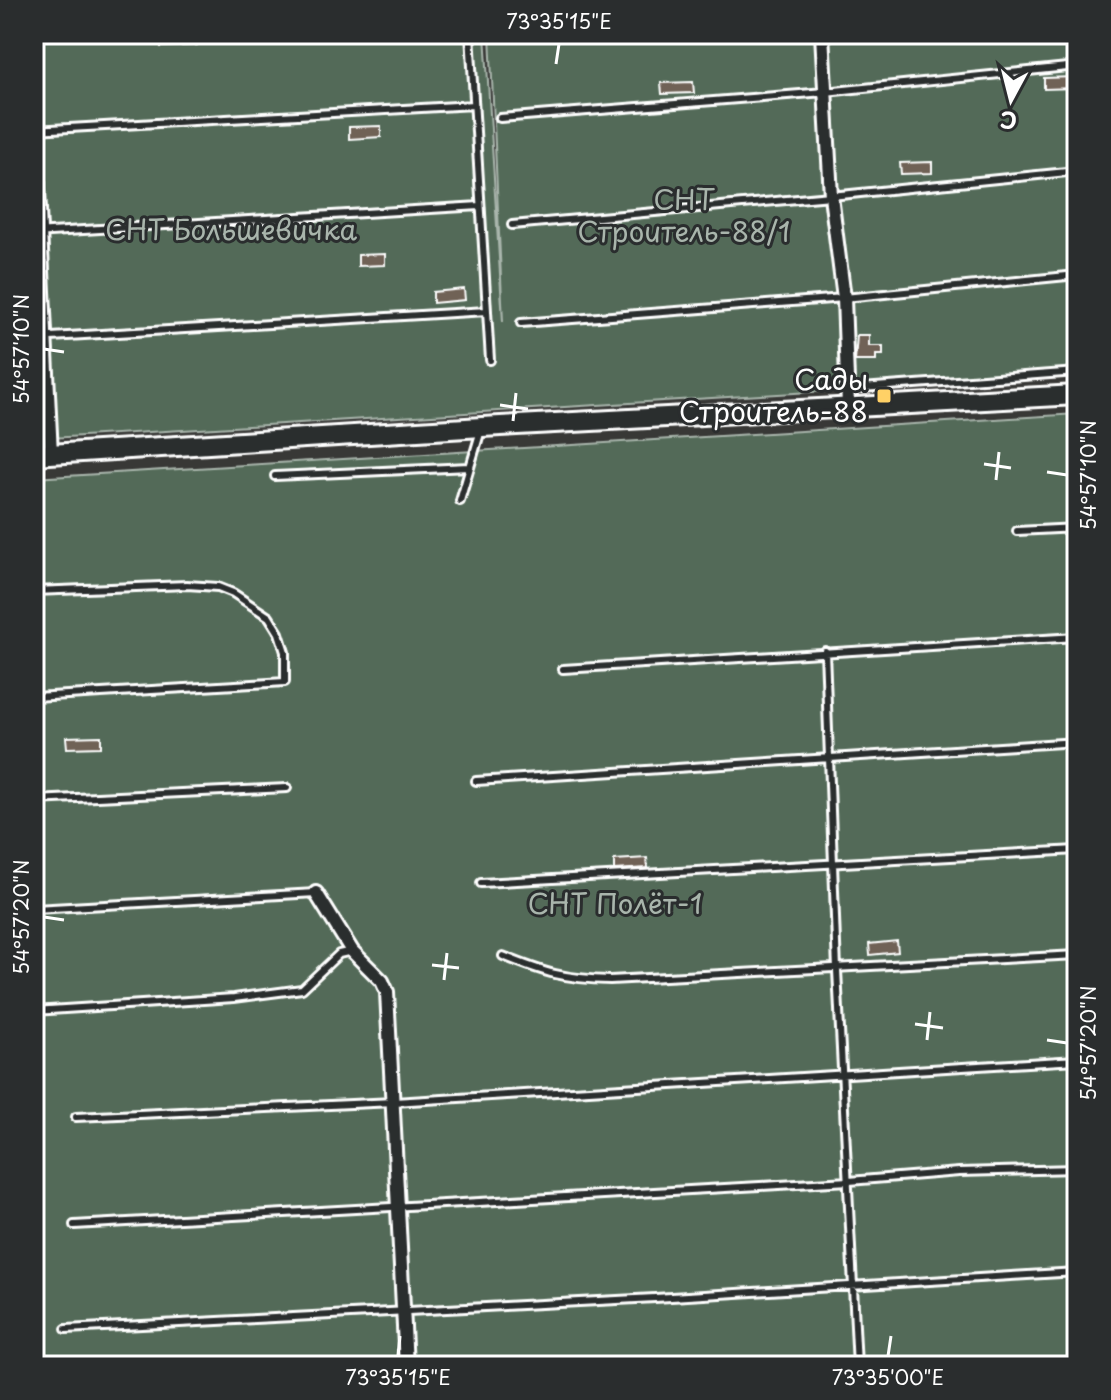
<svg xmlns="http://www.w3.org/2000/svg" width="1111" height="1400" viewBox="0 0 1111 1400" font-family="'Playpen Sans',sans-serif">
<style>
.green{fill:#536b58;stroke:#a9b5ac;stroke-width:2}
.building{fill:#706257;stroke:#fff;stroke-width:2}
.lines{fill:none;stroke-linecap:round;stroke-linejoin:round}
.lane-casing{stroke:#fff;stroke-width:12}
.street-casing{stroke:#fff;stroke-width:18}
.secondary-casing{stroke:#fff;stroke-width:24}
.lane{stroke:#2a2d2e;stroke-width:6}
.street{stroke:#2a2d2e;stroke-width:12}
.secondary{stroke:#2a2d2e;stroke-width:18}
.ticks{fill:none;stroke:#fff;stroke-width:3}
.poi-dot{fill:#ffd166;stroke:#2a2d2e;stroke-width:3}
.labels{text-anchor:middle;stroke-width:6;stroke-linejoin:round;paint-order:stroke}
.park-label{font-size:28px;fill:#a9b5ac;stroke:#2a2d2e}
.poi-label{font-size:28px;fill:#fff;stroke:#2a2d2e;text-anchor:end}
.neatline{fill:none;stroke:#fff;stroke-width:3}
.ticks-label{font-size:20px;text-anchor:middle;fill:#fff}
</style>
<rect width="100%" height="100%" fill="#383836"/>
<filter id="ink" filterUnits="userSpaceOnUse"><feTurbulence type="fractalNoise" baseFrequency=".0125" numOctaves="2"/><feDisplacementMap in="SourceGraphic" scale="16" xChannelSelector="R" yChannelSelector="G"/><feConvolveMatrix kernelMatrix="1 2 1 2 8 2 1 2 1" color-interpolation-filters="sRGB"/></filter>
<g filter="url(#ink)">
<path class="green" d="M34,34H485L503,322L490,34H1077V376L34,439Z
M1077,414V1366H34V478Z"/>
<path class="building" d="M196,34L197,45L161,47V36Z
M1075,77V88L1044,89V78Z
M693,82L694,93L662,94L661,83Z
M381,126V137L349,139V127Z
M932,162V173L901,174L900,163Z
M385,254V265L358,266V255Z
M464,289L465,300L433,303V292Z
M857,335H869V346H883V355H876V361H855Z
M101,736V747L67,748L66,737Z
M647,858L648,868L614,870V860Z
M897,941L898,952L870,955L869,944Z"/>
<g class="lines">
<g class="lane-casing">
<path id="lane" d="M470,34L490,360
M500,118L825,92L1077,66
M34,130L474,105
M512,225L831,196L1077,171
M34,233L480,206
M521,323L844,298L1077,275
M34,338L487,311
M848,389L1077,372
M275,476L469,467
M460,501L481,430
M1017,531L1077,528
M34,591L187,585L218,587L233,593L269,617L279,633L285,652V682L34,697
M825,651L837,970L857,1366
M563,669L1077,637
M476,781L1077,742
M34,800L287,788
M481,883L1077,850
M34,909L316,893
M503,956C545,973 564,979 610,980L1077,955
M34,1011L234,998L302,989L339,954L352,951
M76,1117L394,1102L1077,1060
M74,1225L849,1181L959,1172L1077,1169
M66,1329L655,1298L1077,1272"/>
</g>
<g class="street-casing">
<path id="street" d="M822,34L831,196L844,298L848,407
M34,108L51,454
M316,893L352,951L382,981L387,992L406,1366"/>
</g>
<g class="secondary-casing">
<path id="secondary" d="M34,455L482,427L1077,395"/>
</g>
<use href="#lane" class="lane"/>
<use href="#street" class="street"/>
<use href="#secondary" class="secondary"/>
</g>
</g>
<path class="ticks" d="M556,64L559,44M44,349L64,352M500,405L528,409M513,421L516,393M984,464L1011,468M1047,472L1067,475M996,480L999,452M44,917L64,920M432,965L459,968M444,980L447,953M915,1024L943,1028M927,1040L930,1012M1047,1040L1067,1043M398,1356L400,1336M888,1356L891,1336"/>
<rect class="poi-dot" x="876" y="388" width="16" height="16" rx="4"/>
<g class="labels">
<g class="park-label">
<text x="684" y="210">СНТ<tspan x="684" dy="32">Строитель-88/1</tspan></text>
<text x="231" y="240">СНТ Большевичка</text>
<text x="615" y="914">СНТ Полёт-1</text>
</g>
<g class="poi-label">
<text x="868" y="390">Сады<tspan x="868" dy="32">Строитель-88</tspan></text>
</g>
</g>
<rect width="1111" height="1400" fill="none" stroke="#2a2d2e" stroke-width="88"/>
<g transform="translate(1011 100) rotate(187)" stroke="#2a2d2e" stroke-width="6" paint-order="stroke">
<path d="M0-6L14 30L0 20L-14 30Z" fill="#ffffff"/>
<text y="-12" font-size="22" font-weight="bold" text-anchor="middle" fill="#ffffff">С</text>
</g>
<rect x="44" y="44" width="1023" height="1312" class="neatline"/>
<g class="ticks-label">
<text x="559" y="29">73°35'15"E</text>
<text transform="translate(22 349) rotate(-90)" y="7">54°57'10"N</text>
<text transform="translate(1089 475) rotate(-90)" y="7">54°57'10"N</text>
<text transform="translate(22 917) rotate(-90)" y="7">54°57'20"N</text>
<text transform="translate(1089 1043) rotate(-90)" y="7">54°57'20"N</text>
<text x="398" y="1385">73°35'15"E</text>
<text x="888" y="1385">73°35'00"E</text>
</g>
</svg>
